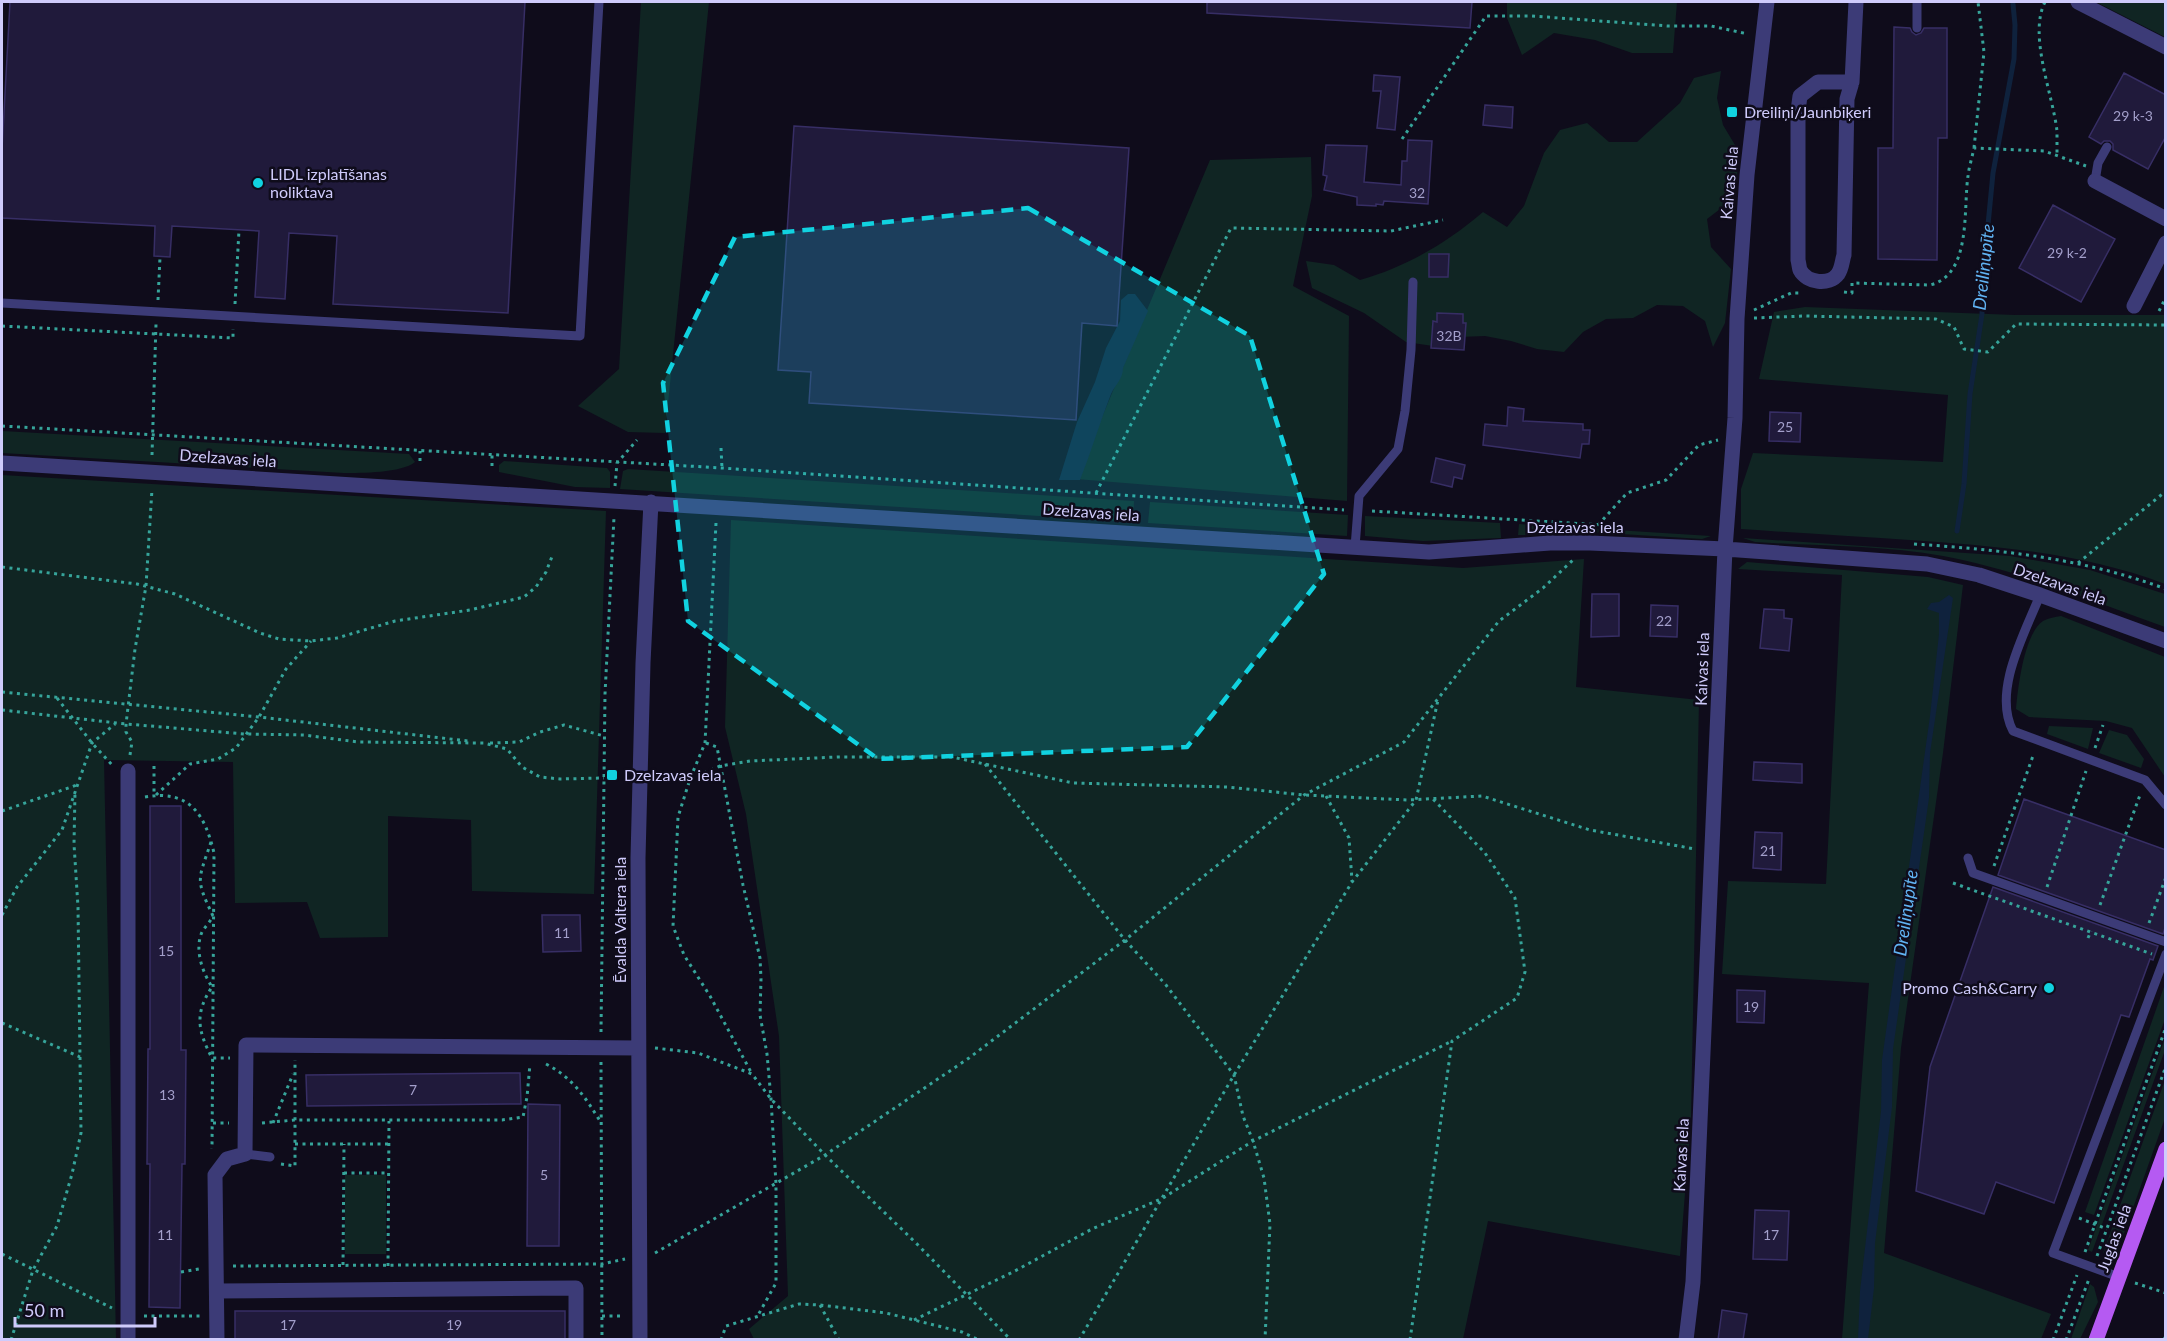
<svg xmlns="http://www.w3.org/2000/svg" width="2167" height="1341" viewBox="0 0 2167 1341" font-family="Lato,sans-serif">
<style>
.green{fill:#102523}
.water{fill:#0f223d}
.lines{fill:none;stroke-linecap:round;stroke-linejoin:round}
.stream{stroke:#0f223d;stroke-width:5}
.building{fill:#201a3b;stroke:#372e65;stroke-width:1.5}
.path{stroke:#36a49a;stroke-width:3;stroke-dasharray:3 4.5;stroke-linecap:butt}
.lane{stroke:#3c3b77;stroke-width:9}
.street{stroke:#3c3b77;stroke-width:15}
.primary{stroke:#b55af2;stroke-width:15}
.marked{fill:#11d2e0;fill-opacity:0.2;stroke:#11d2e0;stroke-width:4.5;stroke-dasharray:12 8;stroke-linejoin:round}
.poi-dot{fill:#11d2e0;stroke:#0f0c1b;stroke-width:2}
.labels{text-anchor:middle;stroke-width:5;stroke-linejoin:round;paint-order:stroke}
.number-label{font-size:14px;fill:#a39fcb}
.poi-label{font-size:16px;fill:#cfcbfb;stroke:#0f0c1b;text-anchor:start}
.street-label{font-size:16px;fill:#cfcbfb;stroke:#0f0c1b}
.water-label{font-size:18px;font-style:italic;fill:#61b3f3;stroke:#0f0c1b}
</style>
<rect width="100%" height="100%" fill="#0f0c1b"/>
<path class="green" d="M641,2H709L665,433L628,432L578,406L619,369Z
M1507,2H1677L1673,53H1632L1595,40L1554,33L1522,55L1507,18Z
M2096,2H2165V37Z
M1721,71L1717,98L1723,125L1738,150L1737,178L1728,203L1707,219L1711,247L1731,269L1725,323L1713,347L1705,321L1683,306L1657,305L1633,318L1606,319L1583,332L1564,352L1537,349L1511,341L1485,336L1459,337L1433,346L1406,342L1364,313L1312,288L1306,261L1334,265L1360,280C1406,267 1447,243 1483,212L1507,227L1524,206L1544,153L1560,130L1587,123L1609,142H1637L1680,103L1694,78Z
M1311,157L1312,196L1293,286L1349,316L1347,501L1076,479L1210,160Z
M1805,307L2015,315H2165V584C2083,553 1997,546 1910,540C1853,536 1797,533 1741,529V489L1753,453L1943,462L1948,395L1759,379L1774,312Z
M2,431L409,454L415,462C402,473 361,473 344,473L2,453Z
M504,461L607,468L610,472V488L575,487L499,472V465Z
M628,469L1134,501L1133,522L620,489L623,471Z
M2,475L606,511L594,894L472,891L471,820L388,816V937L320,938L307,902L235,903L233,762L104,760L116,1339H2Z
M1150,502L1348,515L1347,536L1148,523Z
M1365,516L1500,523L1501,538L1423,541L1365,536Z
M731,520L1463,568L1584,559L1576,687L1699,700L1691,1118L1680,1256L1488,1221L1463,1339H754L749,1329L788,1296L779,1036L746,814L725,727Z
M1519,524L1711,536L1702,539L1589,532L1518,535Z
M1743,538L2010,556L2090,570L2165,594V627C2092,601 2019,570 1943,556C1882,545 1817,546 1755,542Z
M1747,562L1928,577L1963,585L1943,753L1901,1048L1884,1253L2051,1314L2041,1339H1842L1869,983L1722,974L1728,881L1826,884L1842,575L1738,569Z
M2061,616L2165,657V777L2132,728L2106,721L2029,717L2016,709C2018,687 2024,634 2043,621C2049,618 2055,617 2061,616Z
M2049,726L2093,728L2088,749L2047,734Z
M2109,730L2127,735L2144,759L2141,768L2099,753Z
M2165,984V1019L2094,1215L2085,1212Z
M2165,1038V1050L2092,1252L2088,1250Z
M2165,1080V1118L2122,1239L2112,1250L2103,1253Z
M345,1175H386V1254H345Z
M2090,1284L2094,1287L2098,1302L2080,1339H2071Z"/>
<path class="water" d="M1128,294H1135L1148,311L1123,368C1123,379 1115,385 1111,394C1100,422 1091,452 1080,480H1059L1077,422L1095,382L1106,348L1120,321L1121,300Z
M1949,595L1953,598L1930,753L1929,798L1893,1049L1892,1107L1875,1243L1874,1288L1868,1339H1858L1860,1291L1881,1111L1882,1060L1930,716L1939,634V613L1927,609L1931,603L1939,602Z"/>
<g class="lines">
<path class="stream" d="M1957,531L1964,484L1970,394L1982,314L1983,277L1993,173L2014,59L2015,25L2013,4"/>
</g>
<path class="building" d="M10,2H525L508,313L333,304L337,236L289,233L285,299L255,297L259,231L172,226L170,257L154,256L155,226L2,218V149Z
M1207,2H1472L1470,28L1207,13Z
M1894,27L1910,28L1912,32L1916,35L1921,33L1924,28H1947V138H1938L1937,260L1878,259V148H1893Z
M2124,73L2166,95V136L2148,169L2113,150V144L2110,141H2104L2101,144L2089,137Z
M1374,75L1400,77L1395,130L1377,128L1381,91H1373Z
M1485,105L1513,107L1512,128L1483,125Z
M794,126L1129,148L1117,326L1082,323L1076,420L809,403L811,372L778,370Z
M1408,140L1432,141L1428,204L1384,201L1383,205L1376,204V206L1357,205V197L1324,190L1327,176L1323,175L1326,145L1367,146L1364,182L1401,185L1402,161H1407Z
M2053,205L2115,239L2081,302L2019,268Z
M1429,254H1449L1448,277H1429Z
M1437,313L1463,314V323H1466L1464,350L1431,348L1433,321L1437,322Z
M1508,407L1524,409L1523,421L1583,424V430H1590L1589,444H1582L1580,458L1483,445L1485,424L1507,426Z
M1770,412L1801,413L1800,442L1769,441Z
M1436,458L1465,465L1462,479L1454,477L1452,487L1431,482Z
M1592,594H1619V636L1591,637Z
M1651,605L1678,606L1677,637L1650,636Z
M1764,609L1784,610V618L1792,619L1789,651L1760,648Z
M1754,762L1802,764V783L1753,780Z
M2024,799L2166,850V925L2163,934L1998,875Z
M150,806H181V1050H186L185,1164H182L180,1308L149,1307L150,1164H147L148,1049H150Z
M1755,832L1782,833L1781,870L1753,868Z
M1993,887L2158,946L2153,960L2150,959L2129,1017L2121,1015L2054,1203L1996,1182L1984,1214L1916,1191L1930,1067Z
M542,915H580L581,951L543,952Z
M1737,990L1765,991L1764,1023L1737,1022Z
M520,1073L521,1104L307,1106L306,1075Z
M528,1104L560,1105L559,1246H527Z
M1755,1210L1789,1211L1787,1260L1753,1259Z
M1722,1310L1747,1314L1743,1340H1718Z
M235,1311H565V1340H235Z"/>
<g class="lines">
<path class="path" d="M2045,2C2028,35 2053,95 2057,131C2057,139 2057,147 2057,155
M2165,137L2166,138
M1402,139L1486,16H1532L1668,26H1711L1748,34
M1974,148L1984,52L1978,2
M1844,292L1852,293V283L1930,285C1972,275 1963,209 1968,176C1969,167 1972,158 1974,148L2044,151L2086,166
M158,300L160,257
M235,304L239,230
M1754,310L1791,293H1801
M2159,311L2166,297
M1754,318L1805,316L1936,319L1954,327L1964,349L1988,352L2016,324L2166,325
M2,326L233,338V329
M2,426L722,468L1344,510
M721,448L722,468
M152,455L156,324
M420,461V451
M492,466V455
M615,486L617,463L637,440
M1096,493L1231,228L1391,231L1443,220
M1372,511L1620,526
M716,523L705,743L690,779L678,817L673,926L684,955L710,996L752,1074
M1598,525L1627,493L1666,480L1699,445L1718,440
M1914,544C2002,550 2082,558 2166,589
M2078,563L2166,491
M2,567L137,584L175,594L260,633L279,639L311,641L337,638L395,621L470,610L524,597L536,587L546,572L553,554
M2,692L259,717L468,741
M57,698L92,743L113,766
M2,710L126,724L245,734L304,735L358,742L484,743L507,749L522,767L540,777L560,779L604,778
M490,743L519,742L540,732L564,725L604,736
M706,743L717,747L743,885L760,958L761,979L760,1015L767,1054L771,1099L776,1184V1283L757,1317
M2095,748L2103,725
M130,755L132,742L126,732V724L135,649L146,586L152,489
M985,764L1125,940L1166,985L1234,1075L1243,1116L1253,1141L1264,1178L1270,1224L1265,1340
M154,766V796
M690,779L720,766L750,761L837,757H952L1073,783L1227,787L1304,795L1407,800L1482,796L1590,830L1695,849
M156,795L190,764L218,759L236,748L259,717L286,669L311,641
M1326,796L1349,838L1352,881
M145,797C190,789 205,815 214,853L212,1149
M2,811L77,785
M211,842C198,881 195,878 213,916C210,922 205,927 202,932C194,950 203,973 212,987C194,1014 198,1031 212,1058H230
M1994,866L2034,753
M1953,883L2152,954
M2047,887L2086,771
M2100,905L2140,795
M2,915L17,887L62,830L92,743L115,724
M2149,923L2166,877
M2088,938L2091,931
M2,1023L80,1057
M601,1032L605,694L614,517
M655,1048L698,1053L752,1074L771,1099L825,1155L916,1243L1011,1340
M601,1062L602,1340
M546,1064C573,1078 585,1097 600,1121
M213,1123H229
M262,1123L294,1120H502L523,1117L527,1097L530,1064
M273,1123L293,1074
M295,1144H389
M281,1164L295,1166V1060
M344,1173H388
M2079,1218L2107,1229
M2085,1252L2166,1027
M655,1253L825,1155L969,1058L1125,940L1304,795L1404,742L1499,621L1543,588L1574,559
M2,1254L112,1308
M2097,1256L2166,1066
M343,1265L344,1144
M233,1266L602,1264L625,1259
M388,1266L389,1121
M181,1272L199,1269
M2135,1283L2166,1293
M820,1305L839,1340
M144,1316H200
M602,1316H624
M914,1320L1013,1272L1092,1229L1163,1198L1253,1141L1452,1041
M11,1340L33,1270L57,1226L72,1174L81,1133L78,907L74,844L75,792
M721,1340L726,1326L799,1304L820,1305L886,1313L962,1332L979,1340
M1079,1340L1234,1075L1352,882L1416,800L1438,700
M1410,1340L1452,1041L1517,998L1525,972L1515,898L1485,853L1433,799
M2053,1340L2077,1275
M2066,1340L2089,1279
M2164,1340L2166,1334"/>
<path class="lane" d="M1917,28V2
M2095,181L2098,163L2107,147
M2,303L580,336L599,2
M1355,547L1359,496L1398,449L1405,411L1411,350L1413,282
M2040,595C2025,633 1992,691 2013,731L2145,780L2166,805
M1968,858L1973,873L2166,942
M245,1154L270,1157
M2119,1277L2053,1253L2166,954"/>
<path class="street" d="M2078,2L2166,47
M1852,82H1818L1800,96L1798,111V260C1799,264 1799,267 1800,270C1807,283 1829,286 1838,274C1842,268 1842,261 1844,255L1847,99L1852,82L1856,2
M2095,181L2166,219
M2134,306L2166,243
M2,463L1429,552L1550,543H1590L1725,549L1927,564L1979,575L2040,595L2166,641
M217,1291L576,1288V1340
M128,1340V771
M217,1340L215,1175L227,1159L245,1154L246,1045L638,1048
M640,1340L638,858L643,663L651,502
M1686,1340L1693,1282L1725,549L1735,418L1737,319L1747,175L1767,2"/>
<path class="primary" d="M2096,1340L2166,1149"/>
</g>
<path class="marked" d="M1028,208L1250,336L1324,574L1187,747L878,759L688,621L663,383L735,237Z"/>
<g class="poi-dot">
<rect x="1726" y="106" width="12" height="12" rx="3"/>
<circle cx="258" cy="183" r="6"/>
<rect x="606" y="769" width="12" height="12" rx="3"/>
<circle cx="2049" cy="988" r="6"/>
</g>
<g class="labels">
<g class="number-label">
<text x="2133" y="121">29 k-3</text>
<text x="1417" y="198">32</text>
<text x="2067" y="258">29 k-2</text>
<text x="1449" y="341">32B</text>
<text x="1785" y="432">25</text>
<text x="1664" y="626">22</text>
<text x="1768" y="856">21</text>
<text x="562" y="938">11</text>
<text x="166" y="956">15</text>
<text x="1751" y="1012">19</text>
<text x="413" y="1095">7</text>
<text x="167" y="1100">13</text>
<text x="544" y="1180">5</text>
<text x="165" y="1240">11</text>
<text x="1771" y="1240">17</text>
<text x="288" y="1330">17</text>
<text x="454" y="1330">19</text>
</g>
<g class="poi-label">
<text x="1744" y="118">Dreiliņi/Jaunbiķeri</text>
<text x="270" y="180">LIDL izplatīšanas<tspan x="270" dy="18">noliktava</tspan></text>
<text x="624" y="781">Dzelzavas iela</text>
<text x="2037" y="994" text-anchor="end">Promo Cash&amp;Carry</text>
</g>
<g class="street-label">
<text transform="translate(1729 183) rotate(-85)" y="6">Kaivas iela</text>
<text transform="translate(228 458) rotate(4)" y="6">Dzelzavas iela</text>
<text transform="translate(1091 512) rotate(4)" y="6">Dzelzavas iela</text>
<text x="1575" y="533">Dzelzavas iela</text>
<text transform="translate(2060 584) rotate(19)" y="6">Dzelzavas iela</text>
<text transform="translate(1702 669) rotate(-88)" y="6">Kaivas iela</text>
<text transform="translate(620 920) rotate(-90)" y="6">Ēvalda Valtera iela</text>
<text transform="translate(1681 1155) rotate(-87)" y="6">Kaivas iela</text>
<text transform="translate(2114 1238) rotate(-70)" y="6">Juglas iela</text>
</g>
<g class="water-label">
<text transform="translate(1984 267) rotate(-84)" y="6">Dreiliņupīte</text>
<text transform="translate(1906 913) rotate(-82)" y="6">Dreiliņupīte</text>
</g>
</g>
<rect width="2167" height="1341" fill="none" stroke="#cfcbfb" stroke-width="6"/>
<path d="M15 1317v9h140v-9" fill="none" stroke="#cfcbfb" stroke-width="3"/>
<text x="24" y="1317" font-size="18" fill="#cfcbfb" stroke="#0f0c1b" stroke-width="4.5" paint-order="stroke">50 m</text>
</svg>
